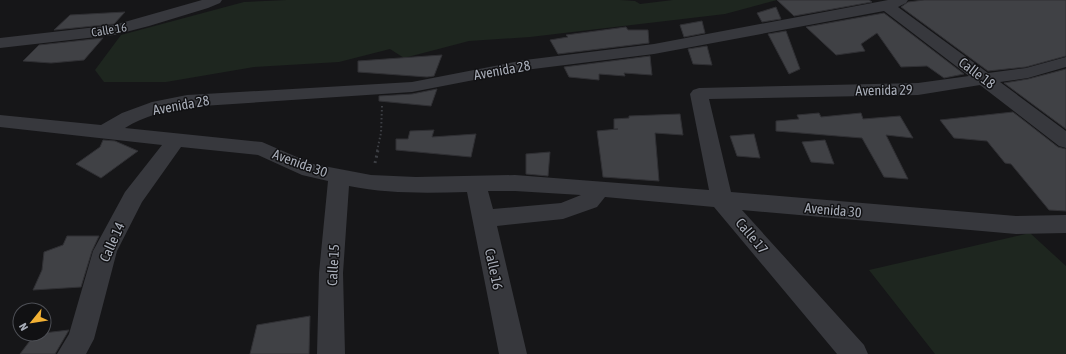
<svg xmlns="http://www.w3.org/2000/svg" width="1066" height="354" viewBox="0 0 1066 354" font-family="'Asap Condensed',sans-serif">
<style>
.green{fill:#1e261f}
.building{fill:#404145;stroke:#303034}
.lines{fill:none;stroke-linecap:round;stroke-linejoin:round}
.path-far1{stroke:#3d3f44;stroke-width:2;stroke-dasharray:1.5 2.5;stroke-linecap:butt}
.path{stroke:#3d3f44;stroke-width:3;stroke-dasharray:2 3.5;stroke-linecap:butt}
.minor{fill:#37383d;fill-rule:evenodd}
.labels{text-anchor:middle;stroke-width:3;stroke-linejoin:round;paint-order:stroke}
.far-street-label{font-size:12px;fill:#a8adb8;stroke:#111113}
.street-label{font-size:14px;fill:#a8adb8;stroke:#111113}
</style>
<rect width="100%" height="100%" fill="#161618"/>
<path class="green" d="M287,0H620L635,1L640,4L673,0H777L725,14L530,37L469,41L404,58L390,49L339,62L254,67L166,82H104L95,70L121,35L244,2Z
M1030,233L1066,266V354H935L869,270Z"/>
<path class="building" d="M777,0H869L872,2L794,16Z
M924,0H1066V56L1026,67L988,71L901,7L908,2Z
M776,7L781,19L762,22L757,13Z
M125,12L114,24L54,30L70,15Z
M884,13L964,74L944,78L927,66L901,67L877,33L861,44L865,51L836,55L806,27Z
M702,21L705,33L684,37L680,25Z
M626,27L628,30H648L649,43L558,54L550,40L568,37L566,35Z
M786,31L800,69L789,74L768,34Z
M103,38L84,60L51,63L23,61L39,45Z
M707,46L712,65L693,64L688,49Z
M442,55L434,76L427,77L358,72V61Z
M650,56L652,75L624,73L625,76L599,74V80L569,77L564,67Z
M1066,69V129L1004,83L1028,79Z
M437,89L431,106L379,101V96L412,94Z
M1013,112L1058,147L1066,149V211L1049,210L1011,164L1005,163L987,141L954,138L940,120Z
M819,113L821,117L861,113L863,119L900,116L913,138L886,135L908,179L884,177L862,138L776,131V121L799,119L797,115Z
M680,114L683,135L655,133L659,181L603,177L597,131L618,129H614V119L629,118V116Z
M434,130L432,137L476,134L471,157L396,150V139H408L410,131Z
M754,134L760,158L737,156L730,136Z
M103,140L115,141L138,151L101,178L76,164L100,147Z
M825,140L834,164L811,162L802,142Z
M550,152L548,176L526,174V154Z
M67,236H99L92,251L81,287L33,290L42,270L44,252L63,245Z
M310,316L309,354H250L257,325Z
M69,330L55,354H20L35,334Z"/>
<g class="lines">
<path class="path-far1" d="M377,151L381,133L382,106"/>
<path class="path" d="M375,163L378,150"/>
<path class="minor" d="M202,0H222L220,3L208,8L149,26L114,35L0,48V38L114,25Z
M888,0H908L906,3L898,7L988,73L1026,68L1066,57V67L1028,78L1000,82L1066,131V148L1059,146L980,85L918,95L709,99L731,192L1016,216L1066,215V233L1016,234L742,210L864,345L868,354H837L714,207L605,197L597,207L563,219L497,226L527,354H499L467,192C427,193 388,194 349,186L343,273L345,354H317L319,273L328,181L302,175L258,155L181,147L142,202L117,251L94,339L86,354H57L69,334L93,251L125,192L162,145L0,127V115L101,125L122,113L152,102L187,95L412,82L525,60L654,44ZM884,11L969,76L918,83L699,88L693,90L690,94L709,190L515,175L416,177L371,175L313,164L262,142L125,128C144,116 165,111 187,107L412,92L525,70L654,54ZM488,191H515L581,195L561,203L493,209Z"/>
</g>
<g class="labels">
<g class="far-street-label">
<text transform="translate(109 30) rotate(-9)" y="4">Calle 16</text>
</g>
<g class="street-label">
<text transform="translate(502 70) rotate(-10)" y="5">Avenida 28</text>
<text transform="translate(977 73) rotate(37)" y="5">Calle 18</text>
<text transform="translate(884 90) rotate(-1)" y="5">Avenida 29</text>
<text transform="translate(181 105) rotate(-10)" y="5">Avenida 28</text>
<text transform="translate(300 163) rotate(20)" y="5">Avenida 30</text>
<text transform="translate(833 210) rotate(5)" y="5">Avenida 30</text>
<text transform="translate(752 236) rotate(50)" y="5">Calle 17</text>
<text transform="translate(112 242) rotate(-66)" y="5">Calle 14</text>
<text transform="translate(333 265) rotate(-87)" y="5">Calle 15</text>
<text transform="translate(494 269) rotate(78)" y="5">Calle 16</text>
</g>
</g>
<g transform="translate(32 322) rotate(240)"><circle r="19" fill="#111113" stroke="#4d4f55"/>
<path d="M0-3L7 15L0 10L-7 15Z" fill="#f2b134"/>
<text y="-6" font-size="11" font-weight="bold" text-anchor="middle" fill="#a8adb8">N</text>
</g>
</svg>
